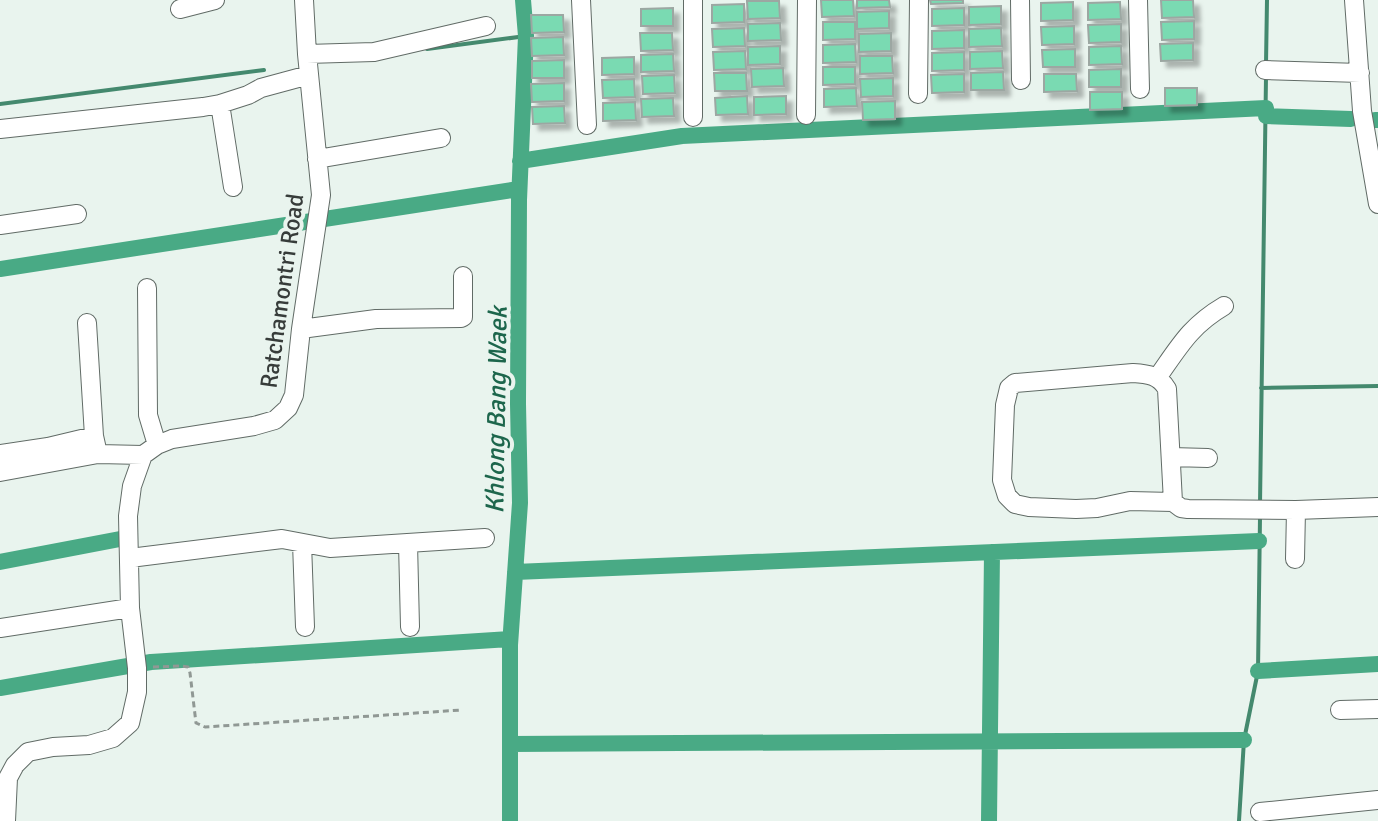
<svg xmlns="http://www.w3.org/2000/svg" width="1378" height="821" viewBox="0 0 1378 821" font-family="Signika,sans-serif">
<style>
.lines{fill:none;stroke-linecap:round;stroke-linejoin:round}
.stream{stroke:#44896e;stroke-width:4}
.canal{stroke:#49aa85;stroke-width:16}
.building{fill:#7adab2;stroke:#9ca7a2;stroke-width:2;filter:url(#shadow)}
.minor-casing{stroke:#616b66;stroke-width:20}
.path{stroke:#909894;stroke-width:3;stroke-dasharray:6 4;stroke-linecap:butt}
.minor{stroke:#fff;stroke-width:18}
.labels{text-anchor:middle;stroke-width:8;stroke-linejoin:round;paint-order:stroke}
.street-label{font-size:24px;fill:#373c3a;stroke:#e9f4ee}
.water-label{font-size:26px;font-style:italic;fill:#1d664c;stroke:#e9f4ee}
</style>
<defs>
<filter id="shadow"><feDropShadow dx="6" dy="6" stdDeviation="2" flood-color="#0004"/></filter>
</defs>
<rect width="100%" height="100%" fill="#e9f4ee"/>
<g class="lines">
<path class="stream" d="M427,49L526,36
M1266,64L1267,0
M0,104L264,70
M1261,388L1378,386
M1260,504L1266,77
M1239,821L1244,740L1258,671L1260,517"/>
<path class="canal" d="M1266,116L1351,119
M1375,120H1378
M520,161L682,136L1266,108
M0,269L519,189
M0,562L120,539
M515,572L1259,541
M1258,671L1378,664
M0,688L151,662L510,639
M510,744L1244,740
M510,821V645L520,503L518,404L519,200L526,36L523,0
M989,821L992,552"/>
</g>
<path class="building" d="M821,0H853L854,16L822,17Z
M857,0H889L890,7L857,8Z
M930,0H963V3L931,4Z
M1161,0H1193L1194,17L1162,18Z
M747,1H779L780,18L748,19Z
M1073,2V20L1041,21V3Z
M1120,2L1121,19L1088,20V3Z
M744,4V22L712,23V5Z
M1001,6V24L969,25V7Z
M673,8V26H641V9Z
M964,8V25L932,26V9Z
M889,11V28L857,29V12Z
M531,15H563L564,32L532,33Z
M1194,21V39L1162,40L1161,22Z
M823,22H855V39L823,40Z
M780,23L781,40L748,41V24Z
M1121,24V42L1089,43L1088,25Z
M1074,26V44L1042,45L1041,27Z
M744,28L745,46L713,47L712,29Z
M1001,28L1002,46L969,47V29Z
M964,30V48L932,49V31Z
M640,33H672L673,50L641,51Z
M891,33V51L859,52V34Z
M563,37L564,55L532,56L531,38Z
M1193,43V60L1161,61L1160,44Z
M855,44L856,62L823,63V45Z
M780,46V64L748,65V47Z
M1121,46L1122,64L1089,65V47Z
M1075,49V67H1043L1042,50Z
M745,51L746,69L714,70L713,52Z
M1002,51L1003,68L970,69V52Z
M964,52V70L932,71V53Z
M673,54L674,71L641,72V55Z
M860,56H892L893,73L860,74Z
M634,57V74L602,75V58Z
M564,60V78H532V61Z
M823,67H855V84L823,85Z
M783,68L784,86L752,87L751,69Z
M1121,69V87H1089V70Z
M1003,72L1004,90H971V73Z
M714,73H746L747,91H715Z
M964,74V92L932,93L931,75Z
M1044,74H1076L1077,91L1044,92Z
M674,75L675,93L643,94L642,76Z
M893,78V96L861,97L860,79Z
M634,79L635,97L603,98L602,80Z
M564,83V101L532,102L531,84Z
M856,88L857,106L824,107V89Z
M1165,88H1197V105L1165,106Z
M1090,92H1122V109L1090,110Z
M747,96L748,114L716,115L715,98Z
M786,96V114L754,115V97Z
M673,98L674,116L642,117L641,99Z
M895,101V119L863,120L862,102Z
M635,102L636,120L603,121V103Z
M564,106L565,123L533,124L532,107Z"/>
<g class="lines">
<g class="minor-casing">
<path id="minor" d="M581,0L587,125
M1020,0L1021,80
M1138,0L1140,89
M1354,0L1362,111L1378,204
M180,9L215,0
M307,54L374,52L486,26
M1265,70L1360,73
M918,94L919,0
M220,104L233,187
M806,115L807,0
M693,117V0
M0,129L203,107L220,104L248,95L261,88L309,75
M317,159L441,138
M0,225L77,214
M147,288L148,415L157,445
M87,323L94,436L98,454
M301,329L376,319L461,318L463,317V276
M1157,378C1179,347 1190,326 1224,306
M0,454L48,447L94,436
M1171,457L1208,458
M0,472L98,454L143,455
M1173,502L1167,389C1159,375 1148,374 1133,373L1015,383L1009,388L1005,405L1002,480L1007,496L1015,504L1029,507L1076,509L1097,508L1130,501L1173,502L1181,508L1188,509L1296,510L1378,507
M302,543L305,627
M408,543L410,627
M130,558L282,539L330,548L485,538
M1295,559L1296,510
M0,628L130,608
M1340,710L1378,709
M1260,812L1378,800
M6,821L8,778L15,765L28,752L53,747L89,745L113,738L130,723L137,692V668L130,608L128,516L132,486L143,455L157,445L172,439L254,426L275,420L288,408L294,395L301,329L321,195L307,54L304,0"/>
</g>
<path class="path" d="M153,667L182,666L188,667L190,673L196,723L205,727L462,710"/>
<use href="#minor" class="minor"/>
</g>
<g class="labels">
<g class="street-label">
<text transform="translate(282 291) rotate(-82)" y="8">Ratchamontri Road</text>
</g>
<g class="water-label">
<text transform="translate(496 410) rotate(-89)" y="9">Khlong Bang Waek</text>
</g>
</g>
</svg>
